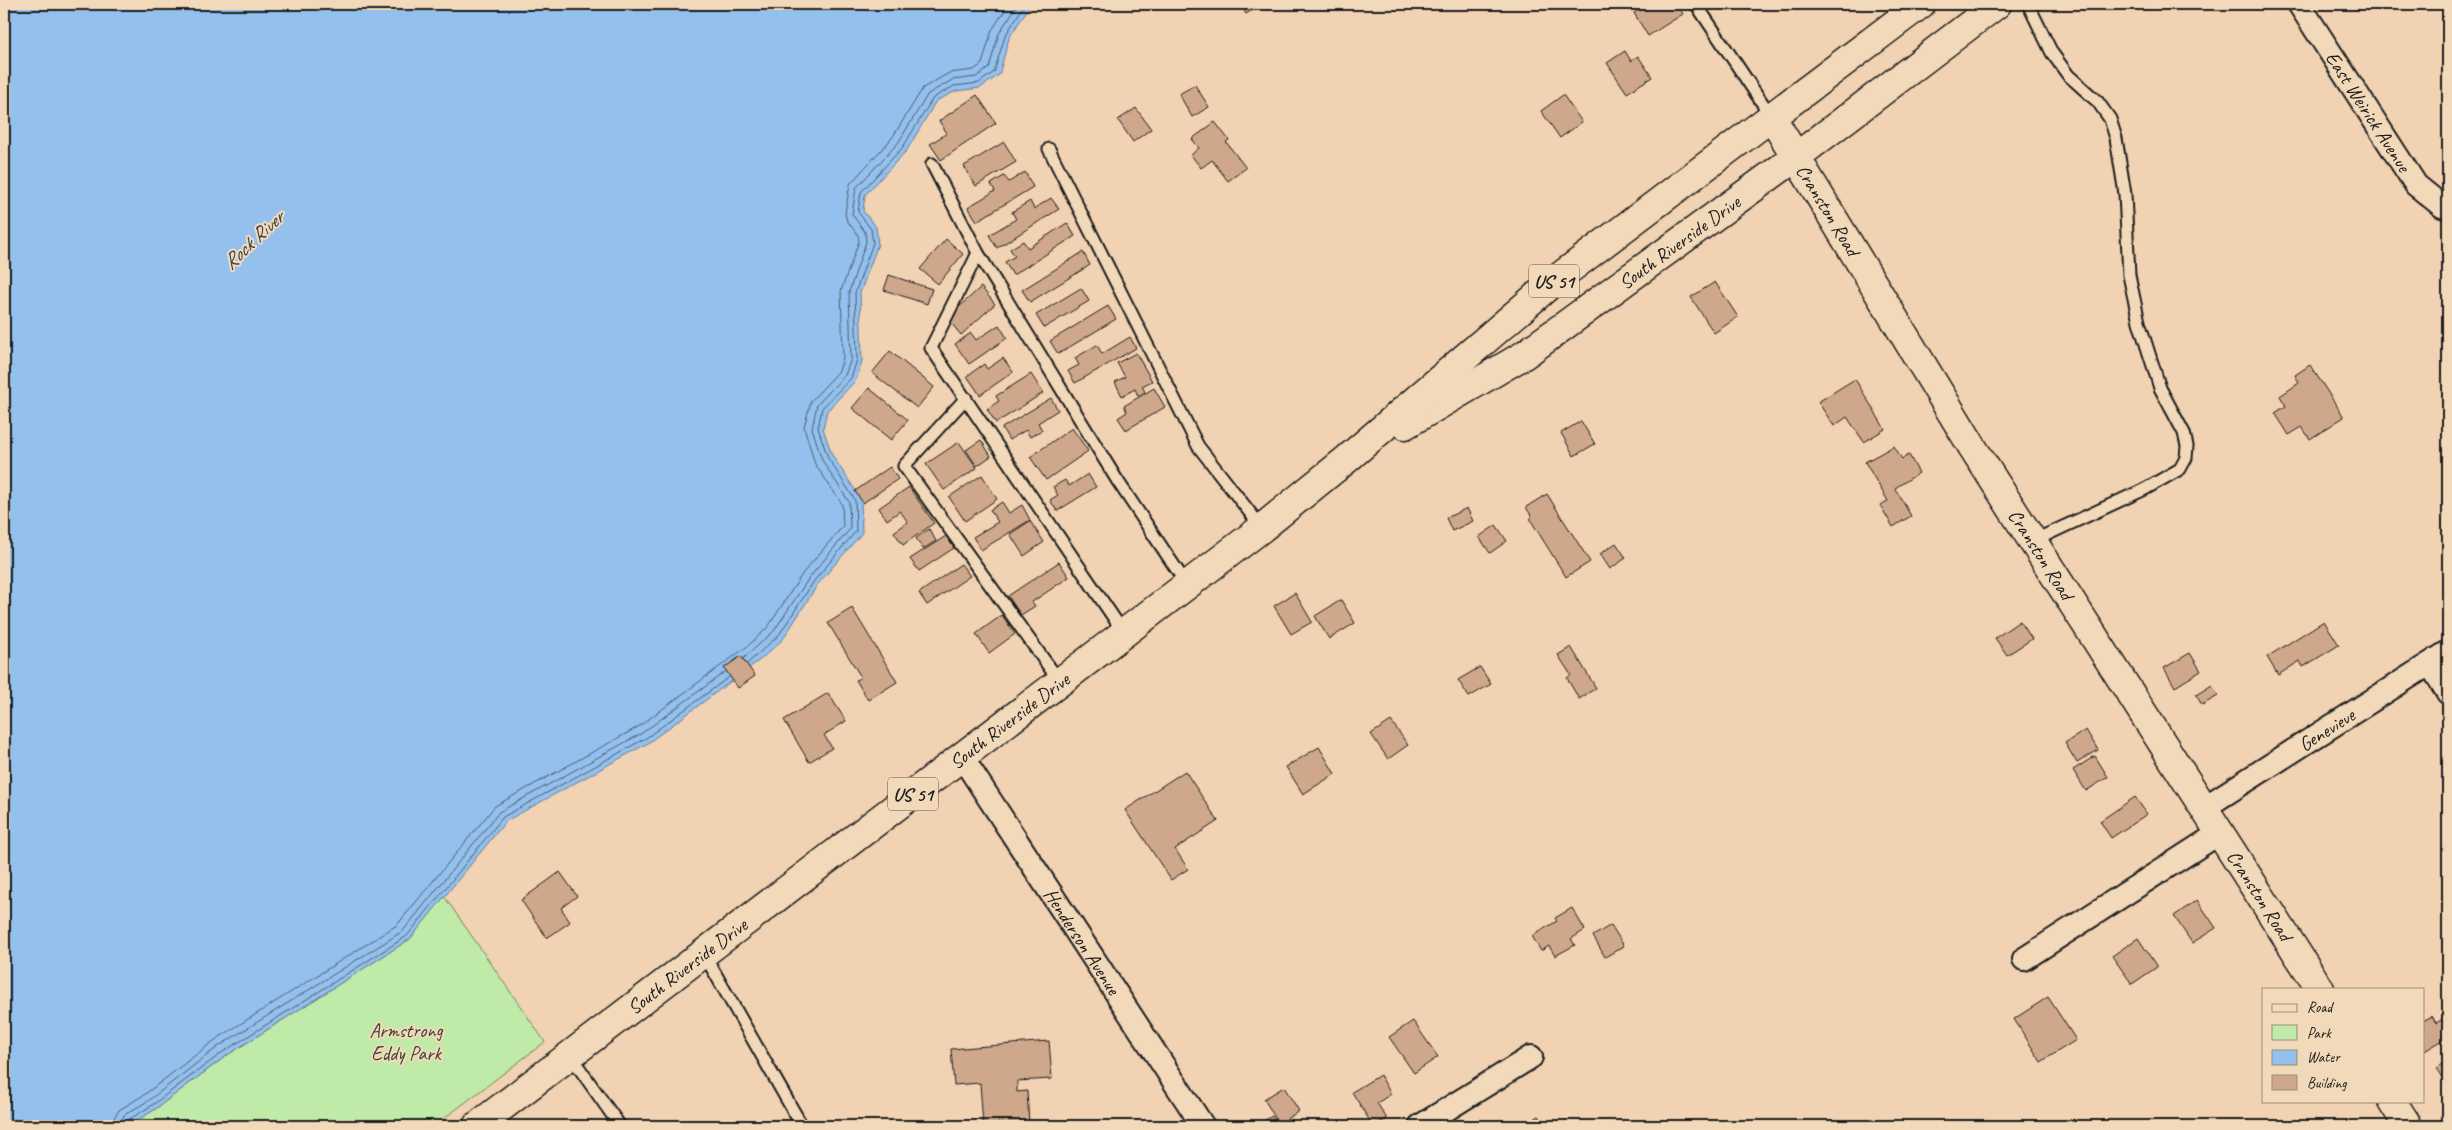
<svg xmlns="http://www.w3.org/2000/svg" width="2452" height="1130" viewBox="0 0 2452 1130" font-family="Caveat,sans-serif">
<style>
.green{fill:#c0eaa7;stroke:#6e8362}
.water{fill:#93c0ed;stroke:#637e99}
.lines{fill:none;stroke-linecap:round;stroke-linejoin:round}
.shore{stroke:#4c5e70;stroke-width:1}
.building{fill:#cfa88b;stroke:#1c1c1c}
.service-casing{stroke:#1c1c1c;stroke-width:15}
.minor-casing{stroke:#1c1c1c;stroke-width:26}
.tertiary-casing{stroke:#1c1c1c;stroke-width:31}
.primary-casing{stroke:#1c1c1c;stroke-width:31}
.service{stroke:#f1d9b9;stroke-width:11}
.minor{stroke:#f1d9b9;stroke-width:22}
.tertiary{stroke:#f1d9b9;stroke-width:28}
.primary{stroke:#f1d9b9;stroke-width:28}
.labels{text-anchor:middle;stroke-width:4;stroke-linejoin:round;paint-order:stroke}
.shield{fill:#f1d9b9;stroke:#5c554b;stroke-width:1}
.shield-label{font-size:19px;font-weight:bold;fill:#1c1c1c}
.street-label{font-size:20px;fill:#1c1c1c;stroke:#f1d9b9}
.park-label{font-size:20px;fill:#3d4538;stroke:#f1d9b9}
.water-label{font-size:21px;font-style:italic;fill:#3a4550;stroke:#f1d9b9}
</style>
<rect width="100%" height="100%" fill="#f1d2b2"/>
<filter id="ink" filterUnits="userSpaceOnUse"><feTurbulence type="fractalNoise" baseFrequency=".02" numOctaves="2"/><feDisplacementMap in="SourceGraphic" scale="10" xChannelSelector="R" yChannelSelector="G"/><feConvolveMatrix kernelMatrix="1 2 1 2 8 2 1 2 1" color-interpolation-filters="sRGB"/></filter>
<g filter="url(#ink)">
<path class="green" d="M444,896L545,1042L434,1126H128L154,1110L226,1056L410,939Z"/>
<path class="water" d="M4,4H1031L1009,38L999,75L980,88L956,91L936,101L907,150L865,195L863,211L876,227L878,244L860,293L862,361L856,380L827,411L823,428L832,455L861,499L862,533L818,584L783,639L761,659L648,743L506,821L410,939L226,1056L154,1110L128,1126H4Z"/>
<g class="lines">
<path class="shore" d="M744,658L774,631L809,578L850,529L849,502L822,460L812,428L817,405L845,375L851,359L849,292L866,242L865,232L852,214L856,188L898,143L928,94L952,80L976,77L989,68L999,33L1018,4
M748,663L779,635L814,581L856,531L855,500L828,458L818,428L822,408L851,378L857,360L855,293L873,243L871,229L858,212L861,192L903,147L933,98L954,86L979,83L994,72L1005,36L1025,4
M112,1126L114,1118L119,1110L144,1095L215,1040L397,925L495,806L638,727L749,645L768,627L803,573L843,526L842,504L815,464L804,427L811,401L839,371L843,358L841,291L859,241L858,235L847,221L845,213L850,184L892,138L923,88L949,73L974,70L982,64L992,30L1009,4
M120,1126L124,1115L148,1101L219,1046L403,931L499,812L642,733L725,672
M126,1126L128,1120L151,1106L223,1052L407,936L503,817L646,738L729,677"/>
</g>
<path class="building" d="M1240,4H1262L1246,14Z
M1644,4H1677L1683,14L1648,36L1634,13L1646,6Z
M1625,51L1631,61L1638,56L1652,77L1627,93L1607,63Z
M1195,85L1209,107L1192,117L1179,94Z
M977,95L996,123L941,160L930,144L947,133L939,121Z
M1563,95L1582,122L1560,138L1541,111Z
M1136,108L1151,129L1133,142L1118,120Z
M1215,122L1229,140L1226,142L1246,168L1228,181L1212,160L1201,168L1191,155L1199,148L1192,139Z
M1004,142L1016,162L976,186L964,166Z
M1025,172L1033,187L977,221L968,207L995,191L991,184L1004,176L1009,182Z
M1051,198L1059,209L997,248L989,235L1016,219L1012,212L1030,201L1034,209Z
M1067,223L1075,236L1013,275L1005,262L1015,256L1010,249L1023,241L1028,248Z
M946,239L963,254L938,284L920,269Z
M1083,252L1090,265L1030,302L1022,290Z
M889,275L932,289L927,304L884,290Z
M1715,282L1738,317L1714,333L1691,297Z
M981,287L995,304L961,335L947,318Z
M1081,288L1089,301L1044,328L1036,315Z
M1108,306L1116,319L1058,354L1050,341Z
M999,325L1007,338L969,364L955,344L971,333L976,340Z
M1130,337L1136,348L1075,383L1068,371L1079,365L1075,358L1097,345L1102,354Z
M890,351L934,387L917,408L872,373Z
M1136,353L1152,381L1142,386L1145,392L1138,396L1135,389L1122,396L1115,382L1125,377L1117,363Z
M1003,358L1013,372L980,395L967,376L984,364L987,369Z
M2310,365L2344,417L2310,439L2302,427L2289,435L2275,413L2286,406L2280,396L2299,383L2295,375Z
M1031,374L1043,393L996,423L987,409L999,401L996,396Z
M1855,379L1885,429L1864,442L1847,417L1834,426L1818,402Z
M869,388L908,420L891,440L852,408Z
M1154,388L1165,407L1126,430L1118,418L1127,412L1124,406Z
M1051,398L1058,410L1038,423L1042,430L1030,437L1026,430L1009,440L1002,428Z
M1581,421L1595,444L1574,456L1561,433Z
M1072,428L1088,451L1046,480L1030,457Z
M981,440L991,456L977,466L966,450Z
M959,442L977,468L944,490L926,464Z
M1894,446L1902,459L1909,455L1919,473L1895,488L1911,516L1893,527L1880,505L1888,501L1865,462Z
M890,467L898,479L863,503L855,491Z
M1088,474L1096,487L1057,511L1050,500L1058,495L1053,487L1065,480L1069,486Z
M982,475L997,499L965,521L949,497Z
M909,487L934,523L903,545L894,532L908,522L900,511L887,520L879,508Z
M1547,494L1590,562L1566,577L1530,519L1532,517L1526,507Z
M1002,502L1009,513L1022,505L1030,520L981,550L973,537L998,522L990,510Z
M1467,508L1473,521L1452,531L1446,518Z
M1030,521L1044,542L1024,556L1010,534Z
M1496,525L1507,541L1490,553L1479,537Z
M929,529L936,541L923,549L916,538Z
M946,536L954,548L919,571L910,559Z
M1616,543L1626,558L1610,569L1600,554Z
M1059,562L1069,577L1032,602L1035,606L1021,615L1008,596Z
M961,564L970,576L927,605L919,593Z
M1295,593L1312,622L1291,634L1274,606Z
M1341,600L1355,623L1329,639L1315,616Z
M852,608L897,682L868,700L856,680L861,677L828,623Z
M1002,615L1015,634L989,653L976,634Z
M2020,621L2032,639L2007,655L1995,638Z
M2324,621L2339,645L2303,667L2300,661L2278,675L2267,657Z
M1571,647L1596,688L1579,699L1567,678L1571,675L1558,655Z
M2190,653L2201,671L2175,687L2164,668Z
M741,656L755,676L738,688L724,668Z
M1480,667L1491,684L1469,697L1458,680Z
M2212,685L2218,696L2202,705L2196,695Z
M828,693L846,721L824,735L832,748L809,762L784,720Z
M1391,721L1408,745L1388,759L1371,734Z
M2086,730L2098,750L2077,763L2065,743Z
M1319,747L1335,774L1303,794L1286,767Z
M2095,756L2108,777L2086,791L2073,770Z
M1185,771L1218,821L1175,849L1188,869L1171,880L1125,810Z
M2135,797L2147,814L2111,838L2100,821Z
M560,872L577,896L561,908L570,922L547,938L521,900Z
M2197,900L2216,928L2192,943L2174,916Z
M1572,908L1585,930L1571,939L1575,945L1555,956L1549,946L1541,951L1532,936L1557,921L1555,918Z
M1611,925L1624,946L1605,957L1593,936Z
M2138,938L2157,967L2132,984L2112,956Z
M2048,997L2076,1040L2041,1062L2014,1019Z
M2432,1016L2436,1023L2445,1018L2448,1023V1037L2423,1052V1021Z
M1413,1021L1438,1057L1414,1073L1389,1037Z
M1049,1041L1052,1079L1017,1081V1092L1027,1091L1029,1123L983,1125L980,1083L954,1085L951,1049Z
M2448,1060V1087L2436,1068Z
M1380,1075L1391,1094L1377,1103L1387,1119L1373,1126L1352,1092Z
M1284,1087L1299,1111L1279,1124L1264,1099Z
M1272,1116L1279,1126H1255Z
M1539,1116L1546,1126H1523Z"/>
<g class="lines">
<g class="service-casing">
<path id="service" d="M1696,4L1771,116
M2028,4L2052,53L2068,75L2098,102L2110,119L2116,138L2125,194L2129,275L2139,322L2160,388L2184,433L2187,446L2186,458L2180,469L2145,489L2033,541
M1049,149L1198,446L1262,528
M932,164L978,253L1117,480L1187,585
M978,253L931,348L1124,633
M966,398L904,466L1060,682
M704,954L802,1126
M570,1055L620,1126"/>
</g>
<g class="minor-casing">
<g id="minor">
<path id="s1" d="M2299,4L2416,185L2442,206L2448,208"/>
<path d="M2430,664L2448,693"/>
<path id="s2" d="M962,757L1203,1126"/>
<path id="s3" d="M2205,807L2448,652"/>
<path d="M2024,959L2221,832"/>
<path d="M1420,1126L1531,1057"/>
</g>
</g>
<g class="tertiary-casing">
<g id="tertiary">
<path id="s4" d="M1771,116L1973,448L2320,989"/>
<path d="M2392,1101L2408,1126"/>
</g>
</g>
<g class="primary-casing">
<g id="primary">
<path id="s5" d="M1405,425L1524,355L1796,157L1997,4"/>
<path id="s6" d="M477,1126L1262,528L1347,459L1554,281L1921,4"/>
</g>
</g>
<use href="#service" class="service"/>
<use href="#minor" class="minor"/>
<use href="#tertiary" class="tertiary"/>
<use href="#primary" class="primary"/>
</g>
</g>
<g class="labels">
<g class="shield">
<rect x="1529" y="264.5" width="50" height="33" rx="4"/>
<rect x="888" y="777.5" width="50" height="33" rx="4"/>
</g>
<g class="shield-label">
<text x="1554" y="288">US 51</text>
<text x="913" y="801">US 51</text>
</g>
<g class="street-label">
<text dy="7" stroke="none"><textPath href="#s1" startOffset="128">East Weirick Avenue</textPath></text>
<text dy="7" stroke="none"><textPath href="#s4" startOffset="110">Cranston Road</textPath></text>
<text dy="7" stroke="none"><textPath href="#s5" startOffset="330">South Riverside Drive</textPath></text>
<text dy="7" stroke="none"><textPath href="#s4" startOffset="515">Cranston Road</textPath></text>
<text dy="7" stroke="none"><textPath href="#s6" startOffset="669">South Riverside Drive</textPath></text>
<text dy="7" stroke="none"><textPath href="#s3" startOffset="144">Genevieve</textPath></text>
<text dy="7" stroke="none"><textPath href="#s4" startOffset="920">Cranston Road</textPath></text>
<text dy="7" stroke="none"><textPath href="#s2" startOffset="220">Henderson Avenue</textPath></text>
<text dy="7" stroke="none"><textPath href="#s6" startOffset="264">South Riverside Drive</textPath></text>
</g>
<g class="park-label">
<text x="406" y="1037">Armstrong<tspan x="406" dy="23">Eddy Park</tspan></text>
</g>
<g class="water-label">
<text transform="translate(253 240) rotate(-43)" y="7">Rock River</text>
</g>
</g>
<rect width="2452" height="1130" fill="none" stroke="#f1d9b9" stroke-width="20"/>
<rect x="10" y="10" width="2432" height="1110" fill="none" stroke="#1c1c1c" stroke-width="2" filter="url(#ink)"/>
<rect x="2262" y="988" width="162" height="115" fill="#f1d9b9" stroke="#9c8d7a"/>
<rect x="2272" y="1004" width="25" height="8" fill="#f1d9b9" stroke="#9c8d7a"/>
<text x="2307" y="1012" font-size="15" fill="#1c1c1c">Road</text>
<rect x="2272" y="1025" width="25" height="15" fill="#c0eaa7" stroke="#9c8d7a"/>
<text x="2307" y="1038" font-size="15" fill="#1c1c1c">Park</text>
<rect x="2272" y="1050" width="25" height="15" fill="#93c0ed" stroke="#9c8d7a"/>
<text x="2307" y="1062" font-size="15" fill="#1c1c1c">Water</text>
<rect x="2272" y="1075" width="25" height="15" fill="#cfa88b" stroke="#9c8d7a"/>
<text x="2307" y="1088" font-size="15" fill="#1c1c1c">Building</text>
</svg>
